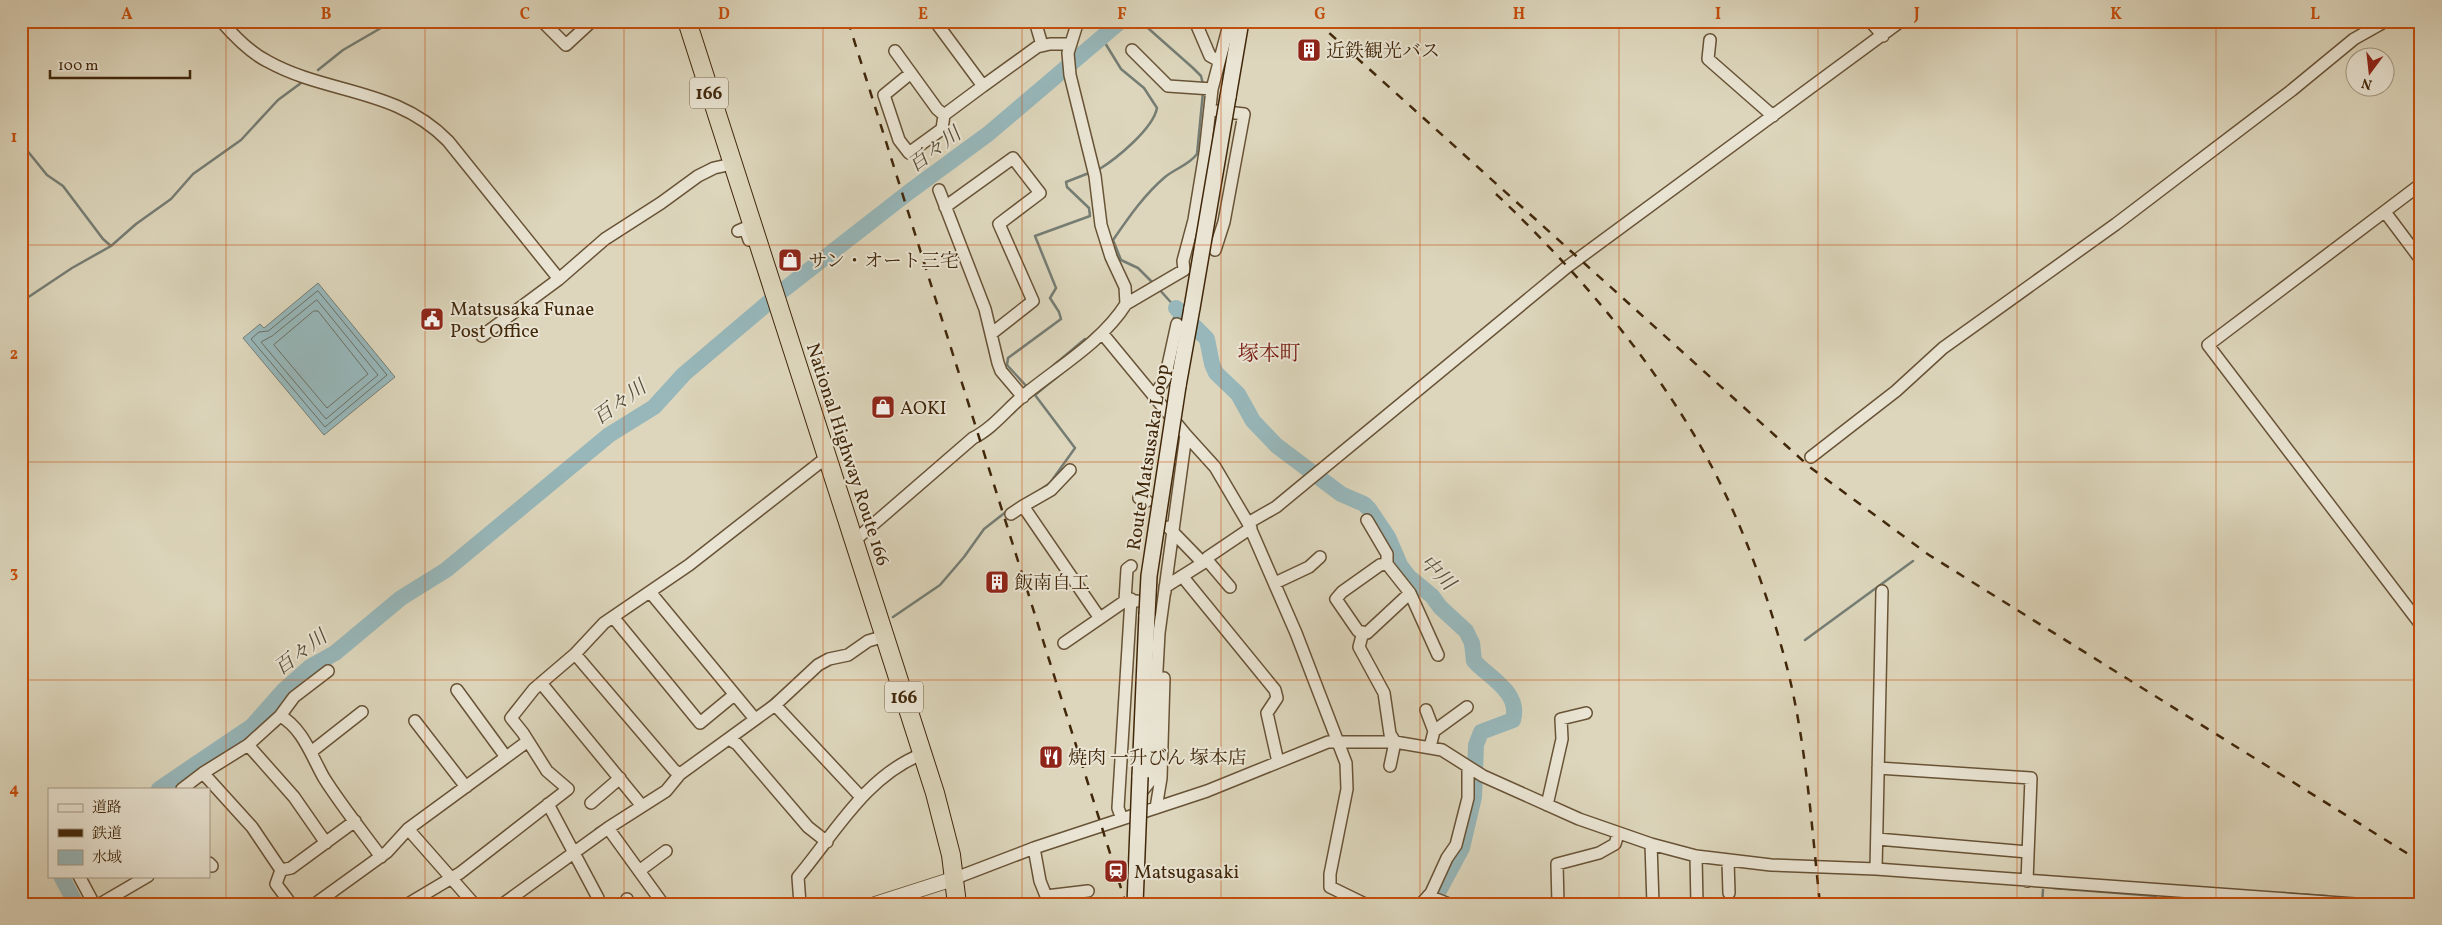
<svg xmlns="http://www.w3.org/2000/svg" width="2442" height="925" viewBox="0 0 2442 925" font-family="Vollkorn,'Noto Serif JP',serif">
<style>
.water{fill:#97b7ba;stroke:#757d74}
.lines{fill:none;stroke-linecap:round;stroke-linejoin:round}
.shore{stroke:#6c6f62;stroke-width:1}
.stream{stroke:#757d74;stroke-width:2.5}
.river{stroke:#97b7ba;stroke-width:16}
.minor-casing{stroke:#685336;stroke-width:14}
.tertiary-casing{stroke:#685336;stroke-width:16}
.secondary-casing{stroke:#41270a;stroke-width:18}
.trunk-casing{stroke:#41270a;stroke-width:20}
.minor{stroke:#e9e4d3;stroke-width:11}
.tertiary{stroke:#e9e4d3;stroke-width:14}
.secondary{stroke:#e9e4d3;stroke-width:15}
.trunk{stroke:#ddd6bc;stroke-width:18}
.rail{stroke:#41270a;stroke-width:2.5;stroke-dasharray:9 9;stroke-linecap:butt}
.secondary-bridge-casing{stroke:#41270a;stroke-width:18;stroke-linecap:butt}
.secondary-bridge{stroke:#e9e4d3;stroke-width:15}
.grid{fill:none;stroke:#c74f0c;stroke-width:1;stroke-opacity:0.55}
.labels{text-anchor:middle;stroke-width:4;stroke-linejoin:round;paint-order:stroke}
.shield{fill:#e9e4d3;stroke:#736046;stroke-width:1}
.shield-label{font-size:18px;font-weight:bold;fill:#41270a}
.poi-label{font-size:19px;fill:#41270a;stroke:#e9e4d3;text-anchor:start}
.street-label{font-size:19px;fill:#41270a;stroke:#e9e4d3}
.water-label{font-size:20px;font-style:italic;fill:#564b36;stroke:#e9e4d3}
.quarter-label{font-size:21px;fill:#7a1f14;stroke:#e9e4d3}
.neatline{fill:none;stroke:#c74f0c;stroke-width:2}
.grid-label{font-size:16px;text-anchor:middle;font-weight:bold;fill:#c74f0c}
</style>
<rect width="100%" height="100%" fill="#ddd6bc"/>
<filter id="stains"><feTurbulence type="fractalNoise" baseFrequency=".004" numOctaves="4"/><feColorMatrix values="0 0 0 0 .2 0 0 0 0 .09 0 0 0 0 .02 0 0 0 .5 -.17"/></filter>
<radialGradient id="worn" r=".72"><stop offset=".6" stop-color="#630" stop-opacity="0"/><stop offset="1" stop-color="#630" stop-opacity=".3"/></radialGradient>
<path class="water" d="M318,283L395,377L324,435L243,338L260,324L264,328Z"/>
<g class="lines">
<path class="shore" d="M318,291L387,375L325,427L251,339L259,332L268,331Z
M317,300L378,375L326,419L261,342L272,336Z
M314,311H318L368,374L327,408L274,345Z"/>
<path class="stream" d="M1140,21L1193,68L1201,76L1203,84
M318,70L343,50L393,21
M21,143L47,175L63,186L103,239L111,246
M1098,170C1116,159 1153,129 1157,108L1144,88L1121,69L1102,38
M1154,284L1138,268L1121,260L1113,240C1129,217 1144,195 1165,177C1176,168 1189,165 1197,154L1203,92
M1158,288L1176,308L1173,322
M21,302L72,268L111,246L136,224L171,199L193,174L241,140L278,100L301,83
M1054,365L1085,339
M1029,389L1007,365L1008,358L1061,319L1059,312L1050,298L1056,288L1035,236L1090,216L1089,208L1067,187L1066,182L1089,173
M1037,492L1050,483L1075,448L1035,395L1058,376
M893,617L940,585L964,557L984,529L1007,511
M1805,640L1913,561
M767,704L776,696
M596,833V829L603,825
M2053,888L2156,896
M2283,893L2327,896
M2042,904L2043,890"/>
<path class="river" d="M1176,308L1207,339L1212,364L1216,373L1238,394L1253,421L1277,446L1341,494L1364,504L1369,509L1388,537L1400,565L1409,577L1432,596L1440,607L1466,631L1472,643L1474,661C1488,677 1521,692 1513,720L1481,732L1476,745L1474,797L1462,848L1434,900
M159,789L252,726L283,691L310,667L335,653L401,598L446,570L609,435L654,407L684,374L782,291L909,192L988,134L1121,21
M61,876L76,904"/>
<g class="minor-casing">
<path id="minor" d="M221,21C234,36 249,52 267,61C328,95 395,87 448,141L559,279
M542,21L566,45L592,21
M1035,21L1042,45
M1195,21L1210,56L1219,61
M1870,21L1883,36
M1710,40L1708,59L1773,116
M1132,50L1168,86L1212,89
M895,51L937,109L944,115
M911,73L884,95L899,140L909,153L942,129L944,115L983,86L935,21
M983,86L1037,47L1050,44H1071
M2421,184L2208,345L2421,625
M939,190L985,309L998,363L1001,371L1023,397
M945,207L1013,158L1040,193L999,224L1033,301L991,334
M2385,212L2421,260
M738,231L745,228L749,240
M1215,250L1224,222L1244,114L1218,111
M1126,304L1184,270L1183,261L1194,220L1205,153L1212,89L1230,21
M1102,333L1186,435L1215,467L1248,523L1296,633L1346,763L1347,789L1330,874V887L1365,904
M482,336L559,279L605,239L661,203L698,176L714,168L732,164
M1154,396L1165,379L1177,324
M1811,457L1896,391L1943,348L2116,224L2292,90L2354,39L2386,21
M1070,470L1051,490L1023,506L1099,617
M1139,498L1147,501
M1011,514L1023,506
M1367,520L1387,554V564L1380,565L1342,592L1336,599L1358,631L1367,633L1410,593L1387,564
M1248,523L1276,507L1567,267L1901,21
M854,541L973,438C992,429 1007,409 1023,396C1058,367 1101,343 1126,304L1125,287L1111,257L1101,225L1095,176L1070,75L1068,53L1078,21
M1207,560L1230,587
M1203,563L1208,557L1251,528
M1182,576L1275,690L1277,698L1267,713L1278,762
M1275,583L1309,567L1320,557
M650,592L755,719
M1165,592V587L1203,563L1168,527
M1410,593L1438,655
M1125,601L1127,569L1131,566
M613,617L700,723L734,695
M1363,632L1359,647L1384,693L1390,734L1395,742L1390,766
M1064,643L1125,601H1137
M575,654L674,770L680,774
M541,683L642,806
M457,690L506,757
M775,705L860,796
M1426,710L1434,731
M280,716L294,697L328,671
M415,721L466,787
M729,739L737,744L808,827L827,842
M248,745L294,797L326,843
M1430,747L1434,731L1467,707
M311,752L362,712
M1878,768L2031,778L2027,881
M203,773L248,745L280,716C302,727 312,757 324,778C341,805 362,831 381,857
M182,789L203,773L252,827L281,870L276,884L291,904
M1139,795L1151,780L1159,633L1186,435
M591,803L620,778
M548,804L598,898
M1547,805L1562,739L1561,719L1586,713
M1156,808L1161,778L1164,678
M1122,819L1118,808L1131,599
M608,828L666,791L680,774L775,705L818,665L829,659L848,655L868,641L885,636
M408,829L474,904
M1877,839L2028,852
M1651,844L1653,904
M1034,848L1040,881L1046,896L1088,891
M1696,856L1697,904
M1728,861L1729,893
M209,863L212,866
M1876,869L1882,591
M281,870L291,868L355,821
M639,871L666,851
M79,876L94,904
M953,879L1034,848L1207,791L1328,742H1395L1442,750L1483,776L1579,819L1651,844L1696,856L1771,865L1876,869L2355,904
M1428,896L1449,904
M627,899V904
M100,904L148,876
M315,904L387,852L408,829L528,741
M408,904L460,873L568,789L547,771L523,733L511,718L534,689L575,654L604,623L689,565L827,457
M503,904L608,828L663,904
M800,904L798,877C835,833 866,776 922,754
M1421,904L1431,893L1447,858L1456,845L1468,798V767
M1558,904L1557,864L1599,853L1615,844L1618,834"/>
</g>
<g class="tertiary-casing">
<path id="tertiary" d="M875,904L953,879"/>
</g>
<g class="secondary-casing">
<path id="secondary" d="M1228,97L1241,21
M1178,386L1192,308
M1140,777L1147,615"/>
</g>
<g class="trunk-casing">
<path id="trunk" d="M687,21L935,793L951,855L957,904"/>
</g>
<use href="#minor" class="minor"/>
<use href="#tertiary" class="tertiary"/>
<use href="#secondary" class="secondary"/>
<use href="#trunk" class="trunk"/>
<path class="rail" d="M848,21L1126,904
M1316,21L1811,468L1929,555L2421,862
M1496,194C1570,264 1640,345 1693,433C1734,502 1763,579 1784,656C1806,736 1811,822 1820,904"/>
<g class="secondary-bridge-casing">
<path id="secondary-bridge" d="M1192,308L1228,97
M1147,615L1149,576L1178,386
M1135,904L1140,777"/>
</g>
<use href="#secondary-bridge" class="secondary-bridge"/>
</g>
<path class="grid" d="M226,21V904M425,21V904M624,21V904M823,21V904M1022,21V904M1221,21V904M1420,21V904M1619,21V904M1818,21V904M2017,21V904M2216,21V904M21,245H2421M21,462H2421M21,680H2421"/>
<defs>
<g id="building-square" transform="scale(1.25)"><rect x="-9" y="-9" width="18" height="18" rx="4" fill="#8f2418" stroke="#e9e4d3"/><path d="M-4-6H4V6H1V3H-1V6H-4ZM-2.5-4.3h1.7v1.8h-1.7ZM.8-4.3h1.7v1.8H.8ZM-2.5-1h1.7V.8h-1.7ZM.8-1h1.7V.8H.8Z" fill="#fff"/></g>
<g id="shop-square" transform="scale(1.25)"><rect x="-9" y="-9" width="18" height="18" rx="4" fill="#8f2418" stroke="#e9e4d3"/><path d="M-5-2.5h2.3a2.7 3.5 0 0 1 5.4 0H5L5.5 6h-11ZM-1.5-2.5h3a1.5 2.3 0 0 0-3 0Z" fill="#fff"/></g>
<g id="civic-square" transform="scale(1.25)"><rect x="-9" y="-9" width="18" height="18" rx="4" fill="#8f2418" stroke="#e9e4d3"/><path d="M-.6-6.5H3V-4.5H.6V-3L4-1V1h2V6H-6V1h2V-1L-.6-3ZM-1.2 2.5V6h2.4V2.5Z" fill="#fff"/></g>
<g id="restaurant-square" transform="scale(1.25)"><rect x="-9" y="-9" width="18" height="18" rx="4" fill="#8f2418" stroke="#e9e4d3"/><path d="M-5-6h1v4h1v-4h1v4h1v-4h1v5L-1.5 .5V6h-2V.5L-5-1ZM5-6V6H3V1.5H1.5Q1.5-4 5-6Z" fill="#fff"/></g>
<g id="station-square" transform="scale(1.25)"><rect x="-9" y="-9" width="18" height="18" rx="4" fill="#8f2418" stroke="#e9e4d3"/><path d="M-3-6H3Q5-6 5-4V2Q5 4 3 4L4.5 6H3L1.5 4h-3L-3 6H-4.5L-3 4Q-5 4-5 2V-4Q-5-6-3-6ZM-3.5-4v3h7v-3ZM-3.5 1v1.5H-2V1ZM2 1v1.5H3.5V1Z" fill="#fff"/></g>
</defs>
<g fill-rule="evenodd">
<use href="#building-square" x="1309" y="50"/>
<use href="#shop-square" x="790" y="260"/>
<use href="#civic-square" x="432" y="319"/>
<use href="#shop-square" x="883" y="407"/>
<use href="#building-square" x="997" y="582"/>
<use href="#restaurant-square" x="1051" y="757"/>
<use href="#station-square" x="1116" y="871"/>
</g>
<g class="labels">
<g class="shield">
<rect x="690" y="77.5" width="38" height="31" rx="4"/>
<rect x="885" y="681.5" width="38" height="31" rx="4"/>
</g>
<g class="shield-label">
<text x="709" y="99">166</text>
<text x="904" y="703">166</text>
</g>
<g class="poi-label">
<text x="1326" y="57">近鉄観光バス</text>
<text x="808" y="267">サン・オート三宅</text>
<text x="450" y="315">Matsusaka Funae<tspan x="450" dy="22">Post Office</tspan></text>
<text x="900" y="414">AOKI</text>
<text x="1014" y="589">飯南自工</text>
<text x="1068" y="764">焼肉 一升びん 塚本店</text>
<text x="1134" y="878">Matsugasaki</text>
</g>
<g class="street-label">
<text transform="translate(849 454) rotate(72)" y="7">National Highway Route 166</text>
<text transform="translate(1147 457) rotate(-81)" y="7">Route Matsusaka Loop</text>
</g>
<g class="water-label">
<text transform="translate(934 149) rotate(-37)" y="7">百々川</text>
<text transform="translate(619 402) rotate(-36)" y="7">百々川</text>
<text transform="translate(1438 572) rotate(45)" y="7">中川</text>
<text transform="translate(300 652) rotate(-37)" y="7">百々川</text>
</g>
<g class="quarter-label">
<text x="1269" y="360">塚本町</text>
</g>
</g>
<rect width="2442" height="925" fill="none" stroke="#ddd6bc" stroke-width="55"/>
<rect x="48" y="788" width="162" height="90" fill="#e9e4d3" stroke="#a69883"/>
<rect x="58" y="804" width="25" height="8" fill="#e9e4d3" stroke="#a69883"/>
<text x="92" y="812" font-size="15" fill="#41270a">道路</text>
<rect x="58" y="829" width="25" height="8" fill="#41270a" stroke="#a69883"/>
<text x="92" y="838" font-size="15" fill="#41270a">鉄道</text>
<rect x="58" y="850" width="25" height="15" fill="#97b7ba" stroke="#a69883"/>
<text x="92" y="862" font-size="15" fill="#41270a">水域</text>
<g transform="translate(2370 72) rotate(195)"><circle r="24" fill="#e9e4d3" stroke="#a69883"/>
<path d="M0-4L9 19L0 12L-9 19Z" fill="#8f2418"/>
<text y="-8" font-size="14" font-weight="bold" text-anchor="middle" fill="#41270a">N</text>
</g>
<path d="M50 70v8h140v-8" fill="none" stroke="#41270a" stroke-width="2.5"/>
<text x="58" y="70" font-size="15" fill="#41270a" stroke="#e9e4d3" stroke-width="4" paint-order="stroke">100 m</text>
<rect x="28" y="28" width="2386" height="870" class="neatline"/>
<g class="grid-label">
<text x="127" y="19">A</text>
<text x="326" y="19">B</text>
<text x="525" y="19">C</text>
<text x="724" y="19">D</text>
<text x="923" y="19">E</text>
<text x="1122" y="19">F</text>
<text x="1320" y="19">G</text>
<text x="1519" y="19">H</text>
<text x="1718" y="19">I</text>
<text x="1917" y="19">J</text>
<text x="2116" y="19">K</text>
<text x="2315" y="19">L</text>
<text x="14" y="142">1</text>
<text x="14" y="359">2</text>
<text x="14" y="577">3</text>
<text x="14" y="794">4</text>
</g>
<rect width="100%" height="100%" filter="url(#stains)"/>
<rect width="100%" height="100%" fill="url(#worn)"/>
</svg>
